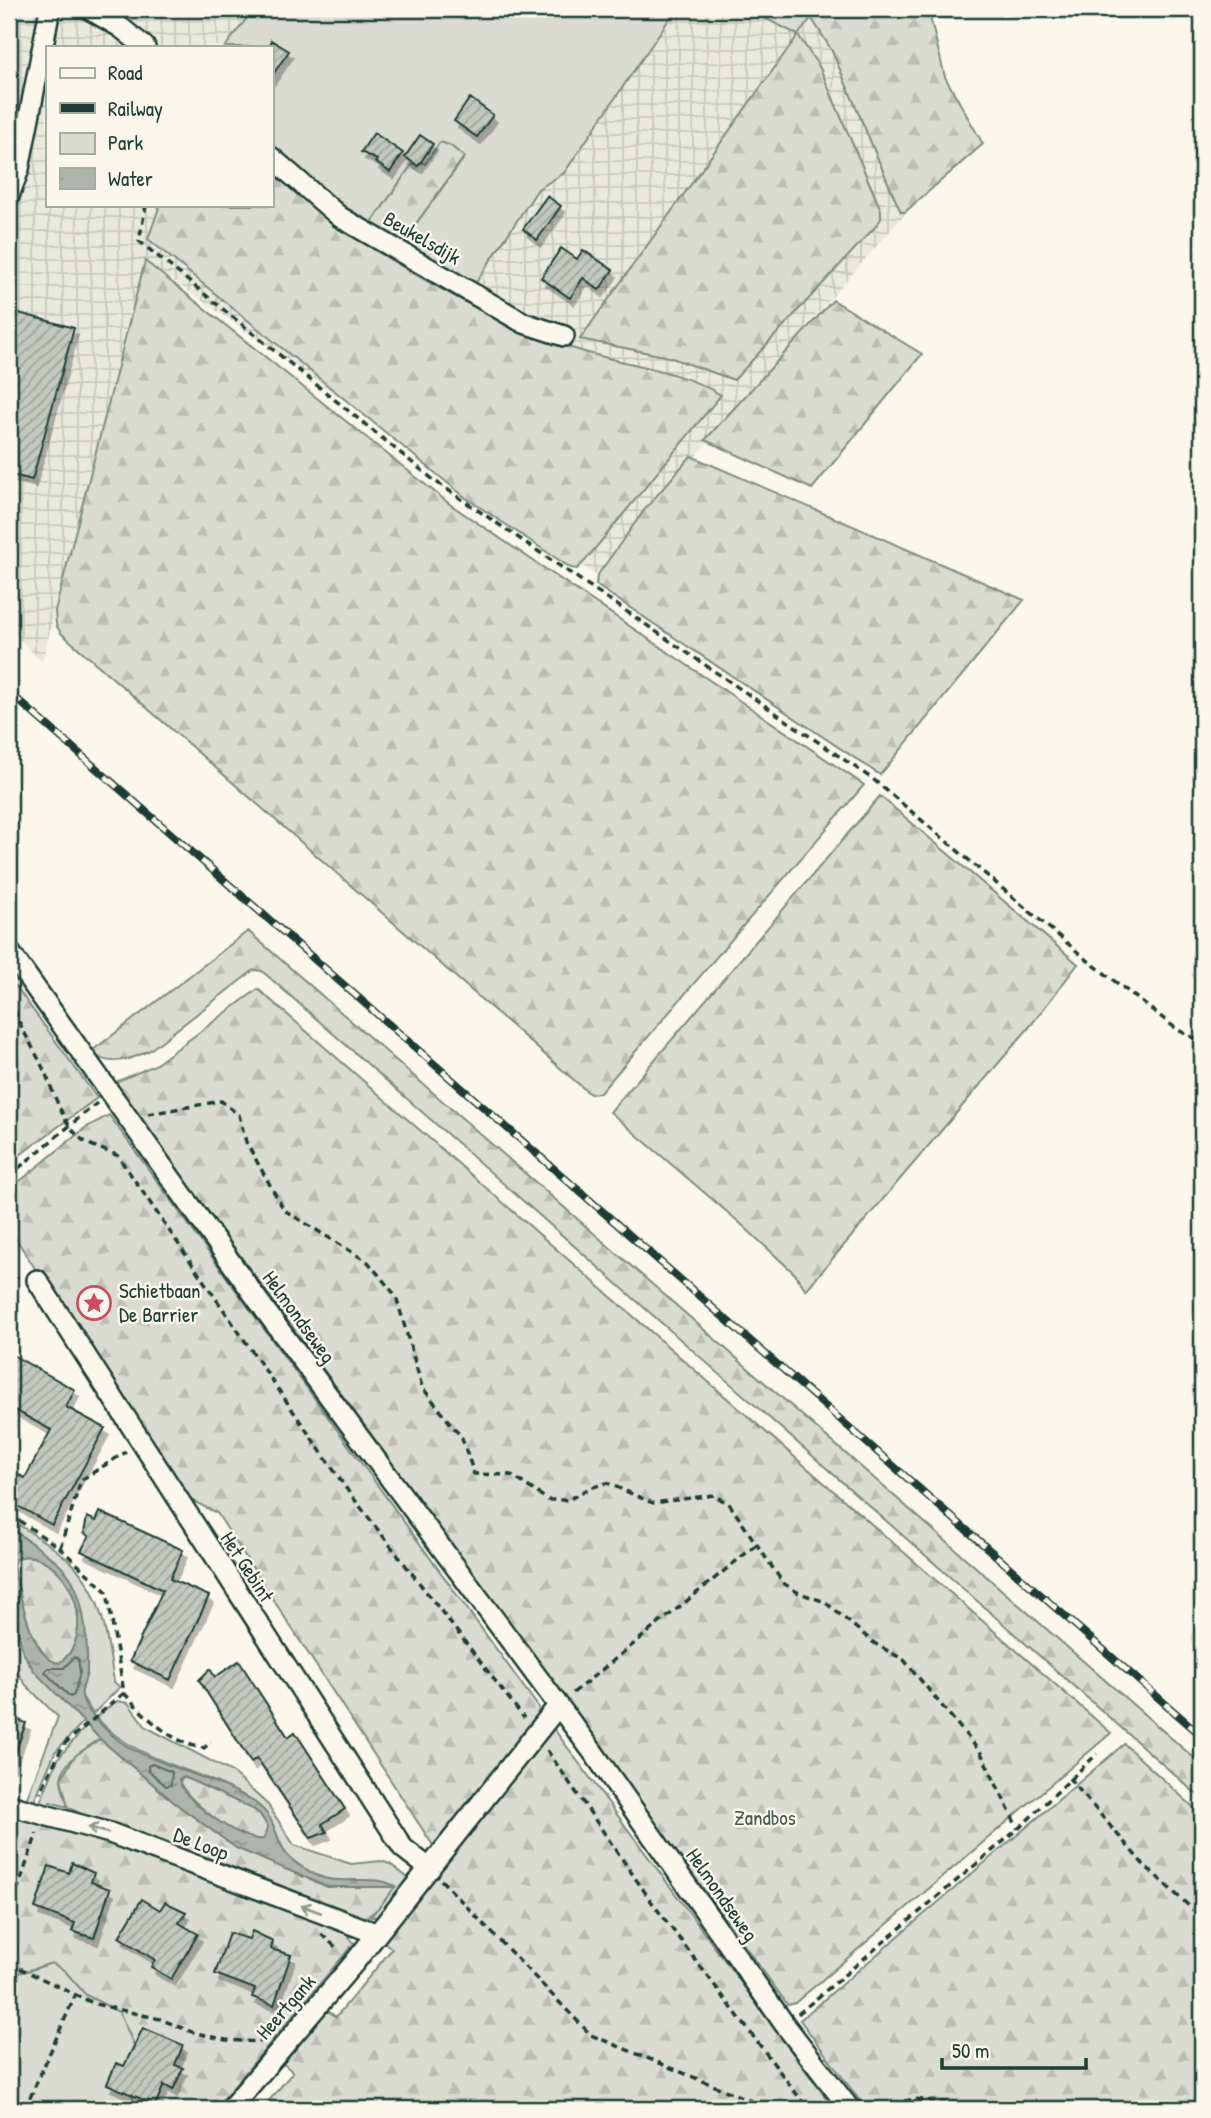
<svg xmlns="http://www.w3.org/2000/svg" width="1211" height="2118" viewBox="0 0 1211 2118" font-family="'Patrick Hand',sans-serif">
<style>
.industrial{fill:url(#industrial-grid);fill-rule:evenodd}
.green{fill:#dbdcd1;stroke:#7d8c82;stroke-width:2}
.forest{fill:url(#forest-firs);stroke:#7d8c82;stroke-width:2}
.water{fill:url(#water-ripples);stroke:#74847b;stroke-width:2;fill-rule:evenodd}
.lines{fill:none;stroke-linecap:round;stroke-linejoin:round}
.shore{stroke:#586d63;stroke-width:2}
.building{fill:url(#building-hatch);stroke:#1f3d34;stroke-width:2;filter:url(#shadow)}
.minor-casing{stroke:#1f3d34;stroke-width:24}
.path{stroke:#1f3d34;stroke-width:3.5;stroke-dasharray:7 5;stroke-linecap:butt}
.minor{stroke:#fbf7ec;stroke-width:19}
.rail-casing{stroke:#1f3d34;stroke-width:8}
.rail{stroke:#fbf7ec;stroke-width:5;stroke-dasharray:16;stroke-linecap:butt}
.oneway{stroke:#8d9a90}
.labels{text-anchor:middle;stroke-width:5;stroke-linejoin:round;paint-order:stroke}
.street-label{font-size:21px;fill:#1f3d34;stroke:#fbf7ec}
.poi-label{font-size:21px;fill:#1f3d34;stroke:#fbf7ec;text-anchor:start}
.park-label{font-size:21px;fill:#455d53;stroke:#fbf7ec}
</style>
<defs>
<pattern id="industrial-grid" width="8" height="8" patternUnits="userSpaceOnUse" patternTransform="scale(1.75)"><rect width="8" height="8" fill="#eae9de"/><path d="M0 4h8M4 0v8" fill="none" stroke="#c8c9bf"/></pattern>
<pattern id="forest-firs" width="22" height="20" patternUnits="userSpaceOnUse" patternTransform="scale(1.75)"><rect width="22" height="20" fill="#dbdcd1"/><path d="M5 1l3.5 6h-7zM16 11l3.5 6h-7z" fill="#bcbeb4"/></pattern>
<pattern id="water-ripples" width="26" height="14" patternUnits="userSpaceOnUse" patternTransform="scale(1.75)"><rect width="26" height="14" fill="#adb4aa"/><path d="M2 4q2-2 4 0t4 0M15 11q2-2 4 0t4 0" fill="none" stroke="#8c948b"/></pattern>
<pattern id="building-hatch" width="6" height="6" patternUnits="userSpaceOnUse" patternTransform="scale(1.75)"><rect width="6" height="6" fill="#c4c9be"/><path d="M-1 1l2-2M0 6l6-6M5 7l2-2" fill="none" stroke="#9fa49b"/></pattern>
<filter id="shadow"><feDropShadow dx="4" dy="7" stdDeviation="0" flood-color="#0004"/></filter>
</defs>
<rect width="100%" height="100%" fill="#fbf7ec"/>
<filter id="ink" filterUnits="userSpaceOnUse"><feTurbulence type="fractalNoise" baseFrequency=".0143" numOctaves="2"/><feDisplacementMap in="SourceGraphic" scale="14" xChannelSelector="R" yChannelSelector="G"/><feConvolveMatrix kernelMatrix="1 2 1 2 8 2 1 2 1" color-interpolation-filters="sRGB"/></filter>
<g filter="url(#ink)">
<path class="industrial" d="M9,9H908L959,152L748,393L597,576L145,261L42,662L9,628ZM47,47H271V205H47Z"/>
<path class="green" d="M254,9H676L564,173L538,189L473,287L402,243L464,158L425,164L415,160L371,224L338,203L271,150V47H225Z
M747,9H806L811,18L798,35Z
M9,1518C31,1534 60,1549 78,1570C104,1600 108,1644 114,1682L120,1687L93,1714L81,1695L87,1672L80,1603L72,1581L58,1564L9,1526Z
M9,1598L28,1663L84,1721L55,1752L32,1806L25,1803L58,1717L26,1685L9,1660Z
M117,1701L128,1703L146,1727L232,1772L268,1805L294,1845L351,1864L381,1861L390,1864L408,1878L377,1917H371L394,1885C370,1882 342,1886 320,1877C309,1872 292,1863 285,1852C275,1835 272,1814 255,1803C204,1768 137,1765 96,1717Z
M87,1725L100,1739C87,1748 63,1760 61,1779C61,1787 66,1799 68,1807L50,1802L47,1810L38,1807L59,1757Z
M9,1963L28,1971L52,1963L65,1971L86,1995L119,2012L137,2051L132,2109H9Z"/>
<path class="forest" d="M806,9H928L945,77L983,144L905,212H901L895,199L832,51Z
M798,35L820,68L881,210V219L875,227L734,380L669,357L580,339Z
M440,142L451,146L464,157L402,243L371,224L415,160L425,164Z
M271,171C349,242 469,312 569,347C620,365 675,367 721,395L584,562L577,569L571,568L466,498L148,239L160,205H271Z
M145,261L451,505L864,785L600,1093L590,1094L61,633L56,625L55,611Z
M833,300L922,354L812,489L705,440Z
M691,456L1024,600L880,775L596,585L597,576L645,509Z
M880,796L1078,964L1031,1025L806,1290L795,1274L740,1223L610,1112Z
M248,931L1202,1765V1799L262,971L254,970L150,1050C133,1059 105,1069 92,1051Z
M9,977L97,1098L9,1163Z
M258,989L1111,1733L795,2003L788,2005L114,1083L155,1065Z
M109,1115L539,1708L536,1719L434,1847L217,1513L181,1495L9,1228V1190L85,1128Z
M25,1556C77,1559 96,1640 59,1663C31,1660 19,1589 13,1565L15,1559Z
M554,1729L834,2109H262L293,2072L280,2061L324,2008L336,2017L392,1949L380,1938Z
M100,1739L175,1803L236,1848L328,1887H395C367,1922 373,1921 330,1911L332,1905L201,1855L199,1860L81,1814L68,1807L61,1779L75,1756Z
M1124,1744L1202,1815V2109H866L800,2020Z
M184,1777L253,1809L260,1814L268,1827L264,1839C240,1843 190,1803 179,1782Z
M9,1813L103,1841L342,1928L354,1943L215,2109H132L137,2051L119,2012L86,1995L65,1971L52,1963L9,1976Z"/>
<path class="water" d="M9,1526C29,1544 60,1558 73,1582C85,1606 88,1644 87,1671C86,1680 80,1687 82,1696C84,1709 101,1725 111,1734C142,1764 214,1775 254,1802C279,1819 273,1838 287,1855C295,1864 308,1871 318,1876C341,1886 377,1873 395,1887H328L236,1848L175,1803L100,1739L34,1671L23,1652L9,1598ZM25,1556C77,1559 96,1640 59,1663C31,1660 19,1589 13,1565L15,1559ZM184,1777L253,1809L260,1814L268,1827L264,1839C243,1843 182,1801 179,1779Z"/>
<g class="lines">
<path class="shore" d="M74,1657L78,1659L80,1672L74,1695L70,1697L45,1672L48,1668H64Z
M152,1764L172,1772L171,1785L166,1786L148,1770V1766Z"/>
</g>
<path class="building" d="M271,40L289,51L271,77Z
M470,98L493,115L477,137L454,121Z
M374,133L403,153L390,172L375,162L377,160L361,152Z
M420,135L433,144L418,166L405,157Z
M547,196L561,206L537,240L523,229Z
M561,248L577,259L583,250L613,270L599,290L583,278L570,298L541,278Z
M15,312L74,328L32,480L9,474V325H12Z
M9,1353L75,1390L66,1407L105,1428L52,1525L11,1502L17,1493L9,1487L19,1475L25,1478L51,1430L9,1407Z
M100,1512L183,1550L170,1579L209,1596L170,1680L130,1661L163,1590L81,1551L89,1536L84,1533L87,1517L96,1521Z
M239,1661L288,1737L295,1732L345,1809L322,1824L327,1832L311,1838L257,1758L251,1762L199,1680L210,1669L215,1677Z
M9,1716L26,1723L11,1764H9Z
M72,1863L94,1873L91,1882L110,1889L94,1938L72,1931L75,1923L35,1908L49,1866L69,1873Z
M142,1899L160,1910L165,1902L186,1912L179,1923L198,1934L171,1979L151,1967L155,1960L119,1937Z
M252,1931L273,1941L271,1949L291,1955L274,2005L252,1997L255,1989L215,1974L229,1933L249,1939Z
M143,2028L183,2045L175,2065L183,2068L173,2090L164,2085L155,2105L107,2084L116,2063L124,2066Z"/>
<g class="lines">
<g class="minor-casing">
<path id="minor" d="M89,9L120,27L145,47
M271,157L340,217L524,323L564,336
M9,196L19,169L50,9
M9,951L267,1313L593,1752L785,2025L850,2109
M37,1280L403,1848L430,1869
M9,1805L110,1833L375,1933
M230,2109L354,1963L558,1706"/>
</g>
<path class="path" d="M146,205L139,241L435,481L874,780L1086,959L1178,1030L1202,1042
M9,987C12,1017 30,1040 42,1066C54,1090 61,1124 84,1141C93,1147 108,1151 118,1156L348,1491L524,1718
M148,1114L221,1101L239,1115L246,1142L284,1210L368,1262L396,1296L422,1387L462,1438L474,1474L511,1475L548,1500H568L590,1488L607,1483L653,1503L714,1495L730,1505L783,1583L797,1592L825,1602L874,1643L904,1660L981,1753L1018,1829
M9,1176L97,1103
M9,1268L18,1278
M9,1514L60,1548L107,1592L124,1693L63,1745L40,1793
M60,1548L81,1480L126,1452
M124,1693C145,1716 172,1744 204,1748L211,1742
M573,1693L756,1545
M547,1750L651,1901L808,2109
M1069,1778L1143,1864L1202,1918
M441,1880L591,2035L771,2109
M9,1914L37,1833
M321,1934L339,1950
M9,1963L95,2004L160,2019L192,2032L226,2040L261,2042
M798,2014L1018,1829L1097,1754
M25,2109L75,1996
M869,2109L914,2099L1009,2109"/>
<use href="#minor" class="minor"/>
<g class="rail-casing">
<path id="rail" d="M9,692L1202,1736"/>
</g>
<use href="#rail" class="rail"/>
</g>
<defs><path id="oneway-shaft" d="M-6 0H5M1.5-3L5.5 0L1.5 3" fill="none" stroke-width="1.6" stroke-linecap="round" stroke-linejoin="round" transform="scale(1.75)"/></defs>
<g class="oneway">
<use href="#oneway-shaft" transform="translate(98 1830) rotate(-163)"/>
<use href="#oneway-shaft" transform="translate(311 1909) rotate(-159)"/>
</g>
</g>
<defs>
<g id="sight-ring" transform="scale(1.75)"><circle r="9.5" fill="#fbf7ec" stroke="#d1495b" stroke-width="1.5"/><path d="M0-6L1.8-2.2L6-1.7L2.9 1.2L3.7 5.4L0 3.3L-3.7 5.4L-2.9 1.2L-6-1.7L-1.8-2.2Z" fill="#d1495b"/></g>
</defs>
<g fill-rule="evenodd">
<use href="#sight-ring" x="94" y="1303"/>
</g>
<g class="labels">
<g class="street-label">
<text transform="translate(422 238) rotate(30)" y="7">Beukelsdijk</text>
<text transform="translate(299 1317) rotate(54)" y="7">Helmondseweg</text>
<text transform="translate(247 1567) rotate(57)" y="7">Het Gebint</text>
<text transform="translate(201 1844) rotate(21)" y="7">De Loop</text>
<text transform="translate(722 1895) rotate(55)" y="7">Helmondseweg</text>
<text transform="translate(286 2007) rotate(-49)" y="7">Heertgank</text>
</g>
<g class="poi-label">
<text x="119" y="1298">Schietbaan<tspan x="119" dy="24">De Barrier</tspan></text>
</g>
<g class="park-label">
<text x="765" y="1825">Zandbos</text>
</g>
</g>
<rect width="1211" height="2118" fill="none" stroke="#fbf7ec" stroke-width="35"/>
<rect x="18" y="18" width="1176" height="2083" fill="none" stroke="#1f3d34" stroke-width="2.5" filter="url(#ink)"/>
<rect x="46" y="46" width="228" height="161" fill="#fbf7ec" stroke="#a3ada2" stroke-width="2"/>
<rect x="60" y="68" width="35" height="10" fill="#fbf7ec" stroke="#a3ada2" stroke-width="2"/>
<text x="108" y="80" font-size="21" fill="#1f3d34">Road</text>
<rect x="60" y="103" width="35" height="10" fill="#1f3d34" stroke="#a3ada2" stroke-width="2"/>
<text x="108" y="116" font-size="21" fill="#1f3d34">Railway</text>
<rect x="60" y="133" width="35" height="21" fill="#dbdcd1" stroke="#a3ada2" stroke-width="2"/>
<text x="108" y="150" font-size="21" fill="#1f3d34">Park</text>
<rect x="60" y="168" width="35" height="21" fill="url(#water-ripples)" stroke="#a3ada2" stroke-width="2"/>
<text x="108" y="186" font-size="21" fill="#1f3d34">Water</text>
<path d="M942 2058v10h144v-10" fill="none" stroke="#1f3d34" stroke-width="3.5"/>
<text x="952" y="2058" font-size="21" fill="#1f3d34" stroke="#fbf7ec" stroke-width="5" paint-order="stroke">50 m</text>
</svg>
